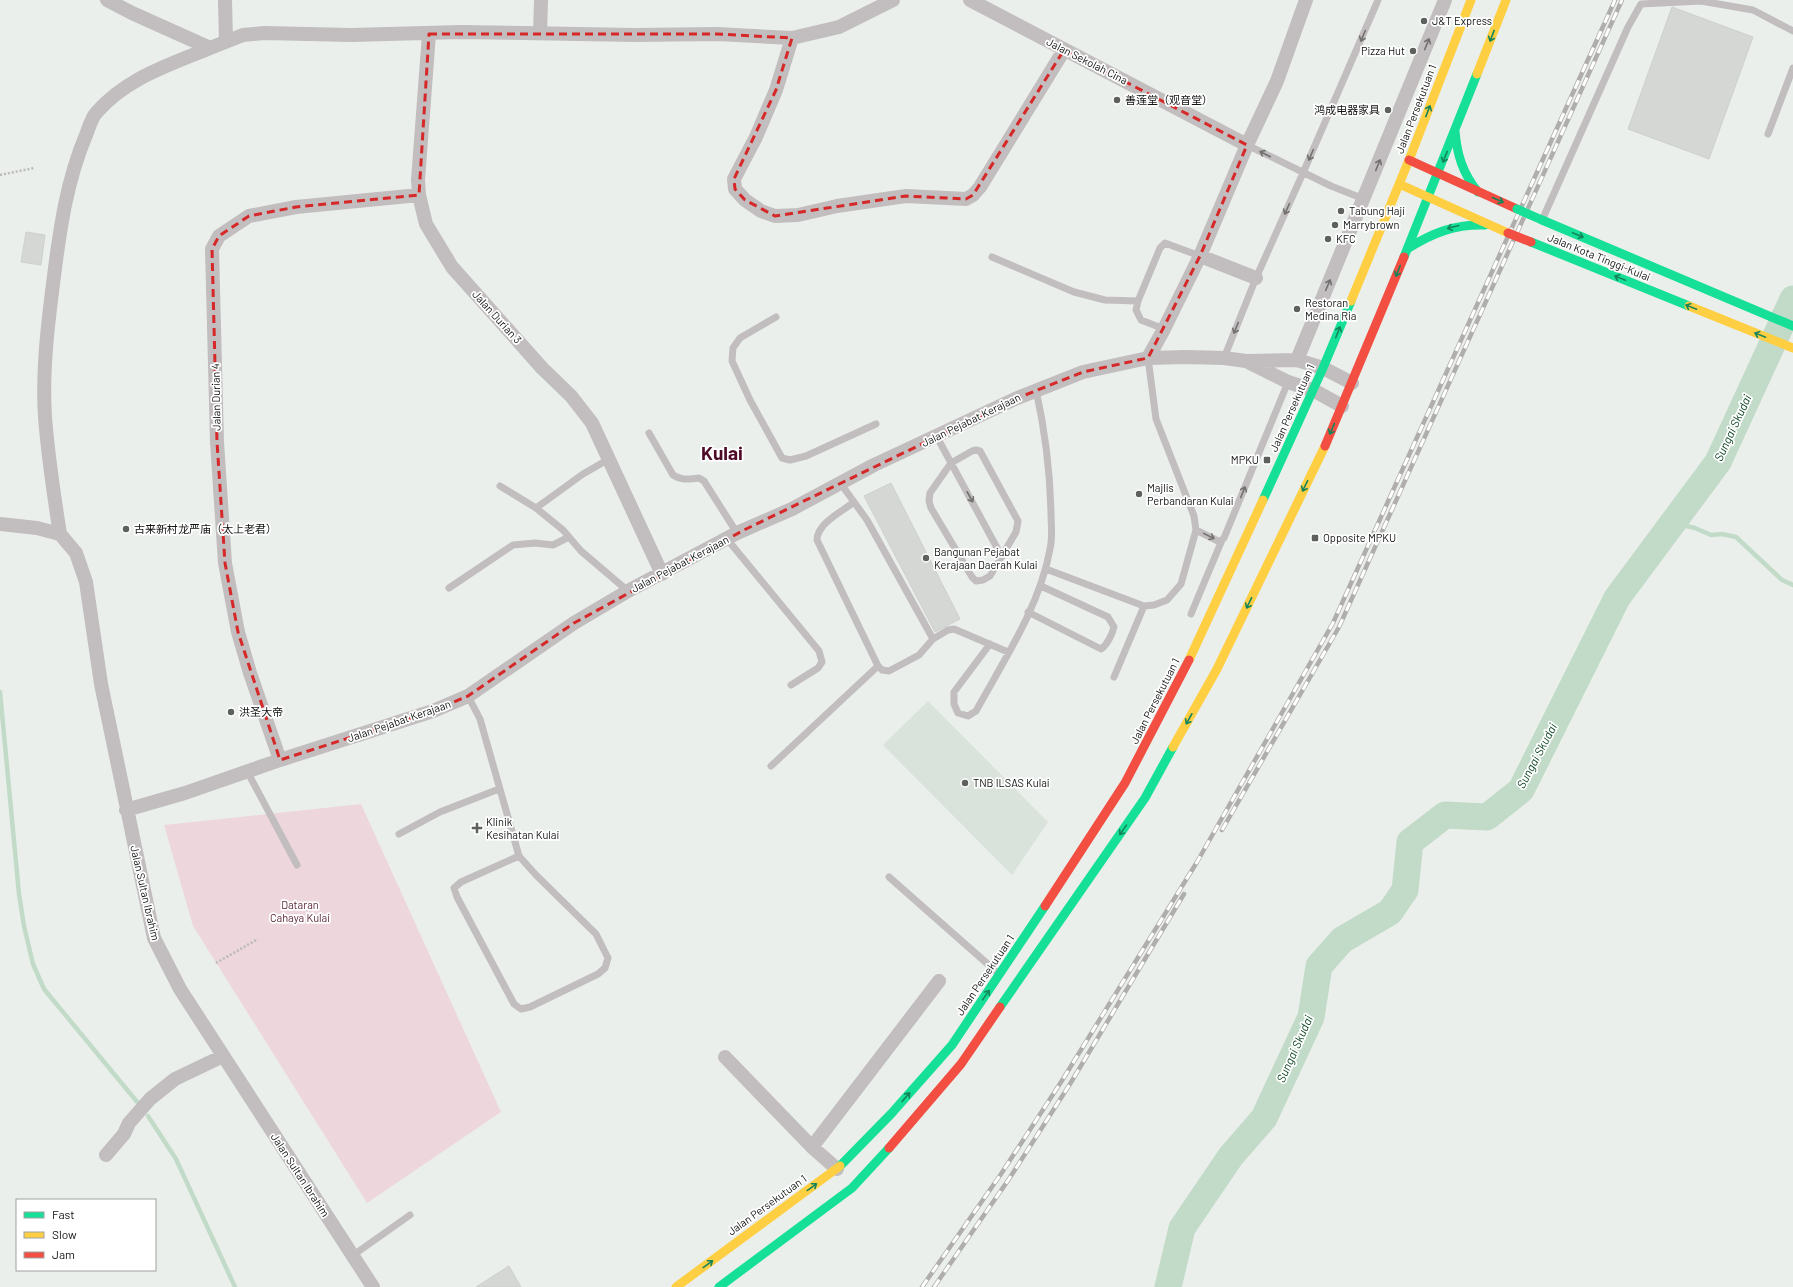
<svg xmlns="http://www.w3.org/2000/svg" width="1793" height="1287" viewBox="0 0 1793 1287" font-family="Barlow,'Noto Sans SC',sans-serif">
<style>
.built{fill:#d9e2db}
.green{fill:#edd7dc}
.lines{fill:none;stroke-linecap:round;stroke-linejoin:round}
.stream{stroke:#c2dbc8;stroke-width:4.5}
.river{stroke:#c2dbc8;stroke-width:27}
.building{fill:#d4d7d4;stroke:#cdd0cd}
.path{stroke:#bbb9b9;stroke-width:2.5;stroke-dasharray:2 2;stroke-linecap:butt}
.lane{stroke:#c2bdbe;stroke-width:7}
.street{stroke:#c2bdbe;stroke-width:14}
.fast{stroke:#16e098;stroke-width:9}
.slow{stroke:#ffcf43;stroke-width:9}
.jam{stroke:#f24e42;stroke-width:9}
.rail-casing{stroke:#afaead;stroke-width:4.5}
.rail{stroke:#fff;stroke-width:3;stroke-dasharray:9;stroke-linecap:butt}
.fast-bridge{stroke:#16e098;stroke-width:9}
.jam-bridge{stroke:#f24e42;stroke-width:9}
.oneway{stroke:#727170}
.oneway2{stroke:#14845b}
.marked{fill:none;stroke:#d62828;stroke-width:3;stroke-dasharray:8 5;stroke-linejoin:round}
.poi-dot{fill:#5d615d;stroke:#fff;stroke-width:1.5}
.labels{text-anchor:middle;stroke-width:3.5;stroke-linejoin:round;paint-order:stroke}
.poi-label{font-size:11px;fill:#111411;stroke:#fff;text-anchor:start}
.street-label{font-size:11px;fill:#111411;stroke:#fff}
.park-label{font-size:11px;fill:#5e283b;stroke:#fff}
.water-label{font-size:12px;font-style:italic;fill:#0e4625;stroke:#fff}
.town-label{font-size:19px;font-weight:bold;fill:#4e0b28;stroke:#fff}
</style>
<rect width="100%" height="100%" fill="#ebefeb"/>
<path class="built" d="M928,701L1048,822L1012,875L883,745Z"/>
<path class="green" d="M361,804L501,1112L367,1203L193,926L164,825Z"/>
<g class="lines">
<path class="stream" d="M1674,523L1695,528L1711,535L1722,534L1736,537L1782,580L1793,585
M0,692L19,894L24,926L33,964L44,989L138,1103
M148,1116L176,1159L235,1287"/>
<path class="river" d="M1168,1287L1182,1228L1231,1156L1264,1118L1311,1017L1319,966L1342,940L1390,912L1405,890L1410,842L1445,815L1487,817L1521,790L1617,598L1718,462L1793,299"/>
</g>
<path class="building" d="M1672,7L1753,37L1709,159L1628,129Z
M26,232L45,235L41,265L21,262Z
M891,483L960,619L935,632L864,496Z
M509,1266L521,1287H476Z"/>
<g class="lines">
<path class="path" d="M0,175L34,168
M216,963L258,939"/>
<path class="lane" d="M1768,134L1793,68
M1247,145L1331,186L1364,199
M1543,218L1628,27L1641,4L1701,1L1753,10L1793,31
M992,257L1074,292L1105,300L1138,301
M776,317L740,338L733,348L732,361L750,400L782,458L790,460L806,456L876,424
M1164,329L1141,320L1136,310L1138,301L1160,248L1165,243L1200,256
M1224,358L1256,278L1303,173L1378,0
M649,433L673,475C682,481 689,479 699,478L704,481L737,533
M937,437L1002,557
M976,450L980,451L1018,521L1016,532L990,576L983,580L976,581L972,577L931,508L929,501L930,493L951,463L972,451Z
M841,484L867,520L933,639L948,630L954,629L1008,652
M500,486L536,508L563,530L581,551L628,591
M854,502C842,512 817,523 817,540L878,666L882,670L889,671L919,655L933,639
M536,508L583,474L609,459
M1196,530L1218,541L1222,540
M727,539L819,651L822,662L818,668L791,685
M1046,569L1144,606L1154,605L1167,600L1181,584L1196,530L1194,516L1156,419L1148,358
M449,588L513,545L535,543L553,545L569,537
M1028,612L1101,649C1107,645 1112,635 1114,627L1108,617L1041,586
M1191,614L1222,540L1224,538L1288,382
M990,644L954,692V704L958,713L968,716L976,711C1004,660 1040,606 1050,549C1053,537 1051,524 1051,513C1050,471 1045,430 1036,390
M1114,677L1144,606
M468,696L480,719L519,856L461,882L454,888L457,897L514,1004L521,1009L530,1007L598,974L605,968L608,958L596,934L536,875L519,856
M771,766L878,666
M247,771L297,865
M399,834L440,812L499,789
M889,877L999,974
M352,1256L410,1215"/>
<path class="street" d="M225,0L226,40
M970,0L1247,145
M540,33L541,0
M429,34L418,180L419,195L426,224L452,267L542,368L571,396L592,423L662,574
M792,38L776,90L756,137L734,179L735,189L745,200L761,211L775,216L798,215L837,206L906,196L966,199L973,195L980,187L1064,50
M210,48L243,35L264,33L351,35L461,32L635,35L717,34L792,38L839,27L893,0
M1200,256L1256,278
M1148,358L1164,329L1200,256L1247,145L1277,81L1306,0
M1297,360L1445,0
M1248,362L1288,382L1313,390L1342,406
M0,524L37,528L60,534L76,553L86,582L101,684L154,938L180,989L373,1287
M60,534C54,496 48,456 45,417C42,370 48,323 54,276C60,228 67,180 86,135C89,128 91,119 96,113C126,78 169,65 210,48L132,13L107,0
M280,760L250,673L238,632L225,563L217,442L212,249L219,236L249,216L296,207L419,195
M126,810L185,793L280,760L433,711L468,696L574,623L628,591L737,533L792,509L874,465L1015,399L1083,372L1148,358L1186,357L1224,358L1246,361L1297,360L1323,368L1352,383
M725,1057L812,1147L837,1169
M812,1147L939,981
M106,1155L124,1134L129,1123L150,1099L175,1079L223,1056"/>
<path class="fast" d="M1455,131C1457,155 1463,174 1478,192
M1542,220L1793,326
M1531,242L1689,306
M1407,249C1432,233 1455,224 1485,225
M1404,257L1477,74
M1263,500L1323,368L1351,301
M1000,1007L1145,798L1173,747
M840,1166L891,1114L952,1045L1045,906
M719,1287L852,1188L889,1148"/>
<path class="slow" d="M1477,74L1506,0
M1399,184L1508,233
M1351,301L1409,160L1471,0
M1689,306L1793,348
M1189,660L1263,500
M1173,747L1217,669L1325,446
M676,1287L840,1166"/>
<path class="jam" d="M1409,160L1517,209
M1325,446L1404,257
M1045,906L1125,783L1189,660
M889,1148L961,1064L1000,1007"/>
<g class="rail-casing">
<path id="rail" d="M1222,830L1339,627L1622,0
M922,1287L1001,1174L1063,1079L1197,862L1333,623L1615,0
M934,1287L1009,1179L1070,1084L1184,894"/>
</g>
<use href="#rail" class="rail"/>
<path class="fast-bridge" d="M1517,209L1542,220"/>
<path class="jam-bridge" d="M1508,233L1531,242"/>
</g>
<defs><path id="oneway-shaft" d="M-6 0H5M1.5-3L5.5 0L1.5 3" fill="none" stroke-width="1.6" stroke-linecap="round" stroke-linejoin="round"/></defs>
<g class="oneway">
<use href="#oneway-shaft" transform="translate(1363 36) rotate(113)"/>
<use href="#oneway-shaft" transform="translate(1427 44) rotate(-68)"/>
<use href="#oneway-shaft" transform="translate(1265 154) rotate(-153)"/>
<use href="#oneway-shaft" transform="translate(1311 155) rotate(113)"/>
<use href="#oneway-shaft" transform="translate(1378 165) rotate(-68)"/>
<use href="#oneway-shaft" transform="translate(1287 209) rotate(114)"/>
<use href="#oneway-shaft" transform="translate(1328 285) rotate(-67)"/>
<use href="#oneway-shaft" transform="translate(1236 328) rotate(112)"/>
<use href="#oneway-shaft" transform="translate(1243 492) rotate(-68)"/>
<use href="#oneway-shaft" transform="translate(970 497) rotate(61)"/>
<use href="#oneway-shaft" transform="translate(1209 536) rotate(26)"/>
</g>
<g class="oneway2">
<use href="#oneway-shaft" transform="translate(1492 36) rotate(111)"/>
<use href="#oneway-shaft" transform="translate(1428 111) rotate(-69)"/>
<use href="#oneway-shaft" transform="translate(1445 157) rotate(112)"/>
<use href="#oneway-shaft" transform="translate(1498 200) rotate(24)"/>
<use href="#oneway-shaft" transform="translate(1453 227) rotate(165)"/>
<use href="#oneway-shaft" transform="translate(1578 235) rotate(23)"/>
<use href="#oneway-shaft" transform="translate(1398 271) rotate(112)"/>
<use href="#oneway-shaft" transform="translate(1620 278) rotate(-158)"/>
<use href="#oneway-shaft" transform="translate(1691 307) rotate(-158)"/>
<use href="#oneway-shaft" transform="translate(1338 332) rotate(-68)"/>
<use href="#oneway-shaft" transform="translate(1760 335) rotate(-158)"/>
<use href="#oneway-shaft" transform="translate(1332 429) rotate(114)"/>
<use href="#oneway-shaft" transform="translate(1305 486) rotate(116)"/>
<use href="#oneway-shaft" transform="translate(1249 603) rotate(116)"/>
<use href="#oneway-shaft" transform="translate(1189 719) rotate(119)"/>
<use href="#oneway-shaft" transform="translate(1123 830) rotate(125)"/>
<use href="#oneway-shaft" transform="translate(986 995) rotate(-55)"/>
<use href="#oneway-shaft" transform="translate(906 1097) rotate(-49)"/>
<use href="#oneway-shaft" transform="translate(812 1187) rotate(-36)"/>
<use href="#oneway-shaft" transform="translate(708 1264) rotate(-36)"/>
</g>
<path class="marked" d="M429,34H717L792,38L776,90L734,179L735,189L745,200L775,216L906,196L966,199L973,195L1064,50L1247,145L1200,256L1148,358L1083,372L1015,399L744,530L574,623L468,696L433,711L280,760L238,632L225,563L217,442L212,249L219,236L249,216L296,207L419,195Z"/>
<g class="poi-dot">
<circle cx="1424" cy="21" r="4"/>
<circle cx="1413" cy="51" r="4"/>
<circle cx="1117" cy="100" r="4"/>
<circle cx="1388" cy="110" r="4"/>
<circle cx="1341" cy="211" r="4"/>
<circle cx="1335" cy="225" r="4"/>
<circle cx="1328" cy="239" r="4"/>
<circle cx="1297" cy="309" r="4"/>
<rect x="1263" y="456" width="8" height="8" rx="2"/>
<circle cx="1139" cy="494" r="4"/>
<circle cx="126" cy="529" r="4"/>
<rect x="1311" y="534" width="8" height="8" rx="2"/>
<circle cx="926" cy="558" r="4"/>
<circle cx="231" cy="712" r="4"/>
<circle cx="965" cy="783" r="4"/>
<path d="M475 822h4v4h4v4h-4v4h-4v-4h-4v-4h4z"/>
</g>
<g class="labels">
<g class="poi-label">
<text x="1432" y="25">J&amp;T Express</text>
<text x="1405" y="55" text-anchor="end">Pizza Hut</text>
<text x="1125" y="104">善莲堂（观音堂）</text>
<text x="1380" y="114" text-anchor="end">鸿成电器家具</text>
<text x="1349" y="215">Tabung Haji</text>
<text x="1343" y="229">Marrybrown</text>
<text x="1336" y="243">KFC</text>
<text x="1305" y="307">Restoran<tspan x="1305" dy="13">Medina Ria</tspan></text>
<text x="1259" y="464" text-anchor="end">MPKU</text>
<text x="1147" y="492">Majlis<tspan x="1147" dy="13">Perbandaran Kulai</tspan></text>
<text x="134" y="533">古来新村龙严庙（太上老君）</text>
<text x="1323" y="542">Opposite MPKU</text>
<text x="934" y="556">Bangunan Pejabat<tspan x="934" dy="13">Kerajaan Daerah Kulai</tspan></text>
<text x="239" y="716">洪圣大帝</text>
<text x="973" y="787">TNB ILSAS Kulai</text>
<text x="486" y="826">Klinik<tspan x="486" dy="13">Kesihatan Kulai</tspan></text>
</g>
<g class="street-label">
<text transform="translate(1087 61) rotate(27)" y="4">Jalan Sekolah Cina</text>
<text transform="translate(1416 109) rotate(-69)" y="4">Jalan Persekutuan 1</text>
<text transform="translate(1599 257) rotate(22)" y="4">Jalan Kota Tinggi-Kulai</text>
<text transform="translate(497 317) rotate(48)" y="4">Jalan Durian 3</text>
<text transform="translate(216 397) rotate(-91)" y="4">Jalan Durian 4</text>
<text transform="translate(1292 408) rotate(-66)" y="4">Jalan Persekutuan 1</text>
<text transform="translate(971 420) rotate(-26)" y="4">Jalan Pejabat Kerajaan</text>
<text transform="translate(680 564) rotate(-28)" y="4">Jalan Pejabat Kerajaan</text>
<text transform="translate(1155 701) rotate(-63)" y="4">Jalan Persekutuan 1</text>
<text transform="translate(399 721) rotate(-19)" y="4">Jalan Pejabat Kerajaan</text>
<text transform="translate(145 893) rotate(77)" y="4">Jalan Sultan Ibrahim</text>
<text transform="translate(985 975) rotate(-56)" y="4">Jalan Persekutuan 1</text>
<text transform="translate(300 1175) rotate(57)" y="4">Jalan Sultan Ibrahim</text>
<text transform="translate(767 1205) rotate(-36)" y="4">Jalan Persekutuan 1</text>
</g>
<g class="park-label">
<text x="300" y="909">Dataran<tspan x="300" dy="13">Cahaya Kulai</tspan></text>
</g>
<g class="water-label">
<text transform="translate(1733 428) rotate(-65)" y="4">Sungai Skudai</text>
<text transform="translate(1537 756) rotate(-62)" y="4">Sungai Skudai</text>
<text transform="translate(1295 1049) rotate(-66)" y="4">Sungai Skudai</text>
</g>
<g class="town-label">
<text x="722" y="460">Kulai</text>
</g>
</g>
<rect x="16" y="1199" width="140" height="72" fill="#ffffff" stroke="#a0a1a0"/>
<rect x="24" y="1212" width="20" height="6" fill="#16e098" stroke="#a0a1a0"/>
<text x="52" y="1219" font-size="12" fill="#111411">Fast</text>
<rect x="24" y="1232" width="20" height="6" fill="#ffcf43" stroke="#a0a1a0"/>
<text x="52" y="1239" font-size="12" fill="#111411">Slow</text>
<rect x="24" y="1252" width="20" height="6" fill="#f24e42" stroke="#a0a1a0"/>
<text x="52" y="1259" font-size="12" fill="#111411">Jam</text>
</svg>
